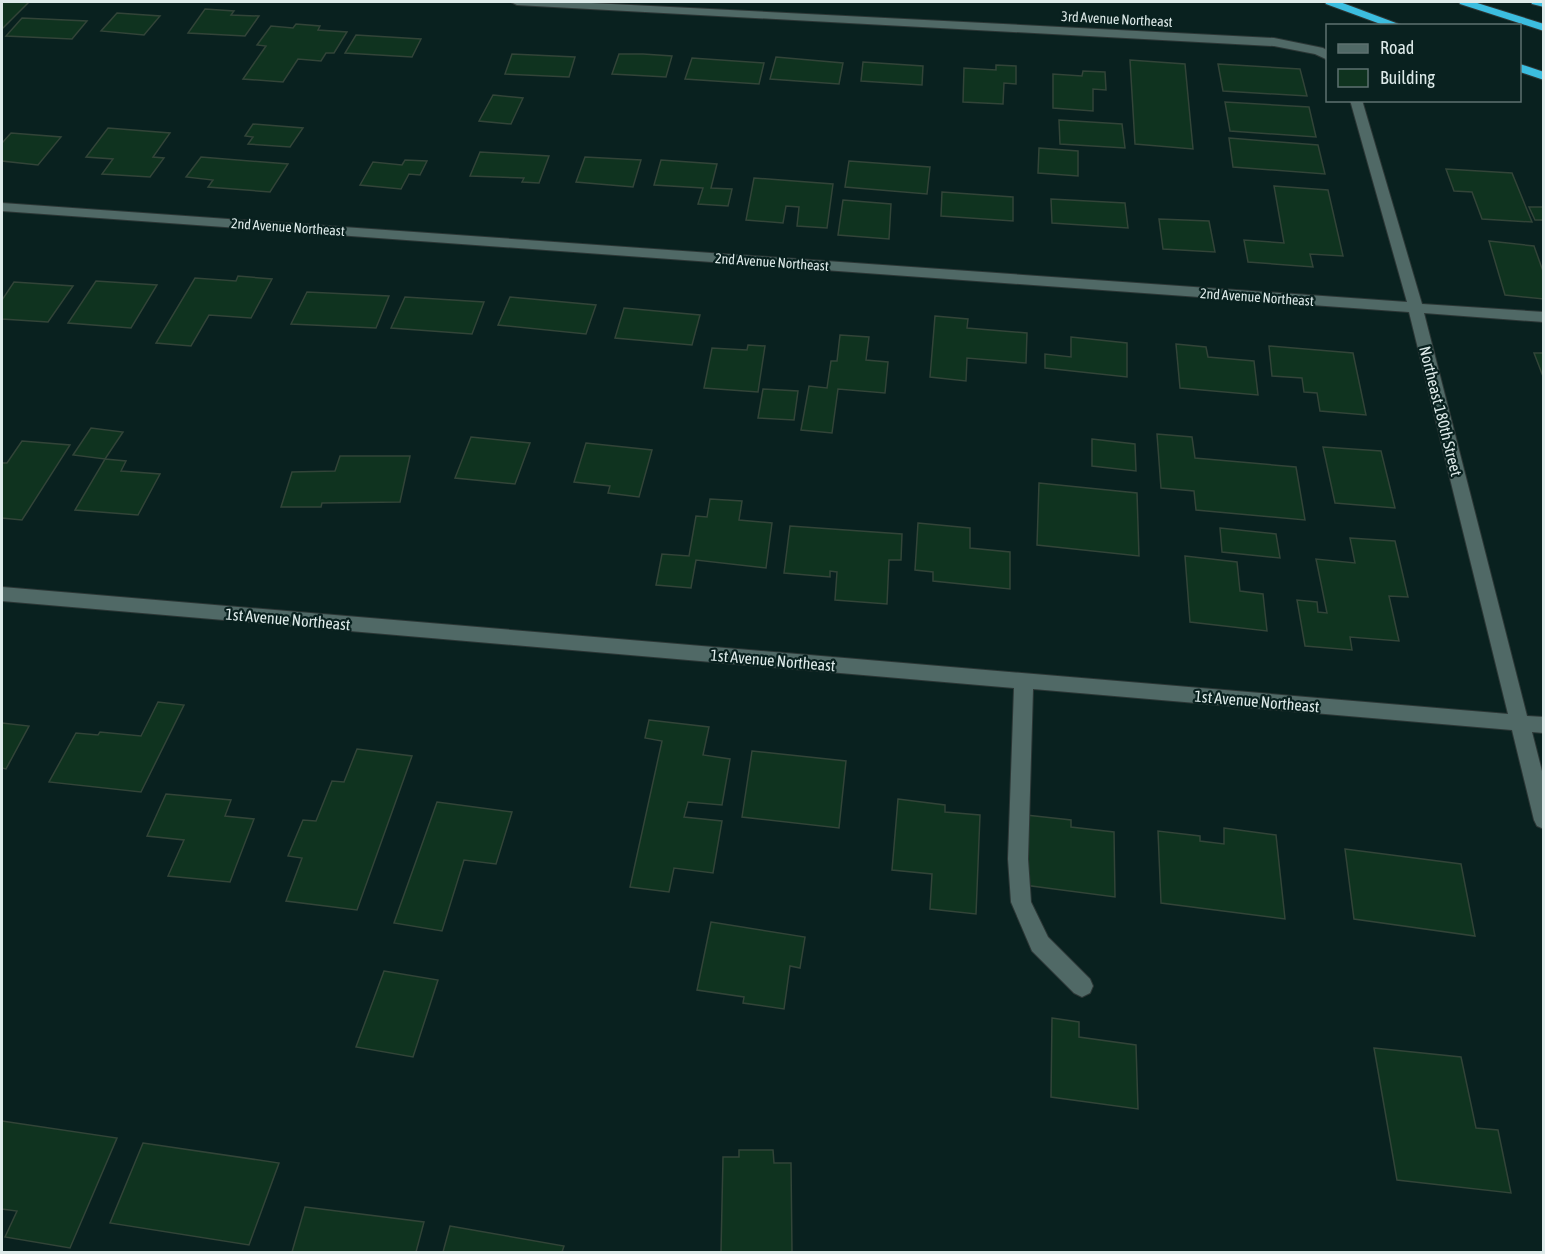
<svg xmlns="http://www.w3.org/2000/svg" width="1545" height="1254" viewBox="0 0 1545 1254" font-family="'Asap Condensed',sans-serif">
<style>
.building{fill:#0f331f;stroke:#324438;stroke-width:1.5}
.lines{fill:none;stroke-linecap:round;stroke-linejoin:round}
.minor-casing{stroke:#2c3736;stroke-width:2}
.highway-casing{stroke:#2c3736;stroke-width:2}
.minor{fill:#506966;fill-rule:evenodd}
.highway{fill:#3cbddf;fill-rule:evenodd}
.labels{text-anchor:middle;stroke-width:4.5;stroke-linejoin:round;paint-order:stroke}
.far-street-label{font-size:14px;fill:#ddeae9;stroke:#09211f}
.street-label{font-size:16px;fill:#ddeae9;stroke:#09211f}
</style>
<rect width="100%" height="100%" fill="#09211f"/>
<path class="building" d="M2,2H29L2,29Z
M205,9L234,11L231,15L259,16L245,36L188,33Z
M117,13L160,16L144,35L101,31Z
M22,18L87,21L72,39L6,36Z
M296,24L320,26L318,30L347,32L334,53H326L321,61L298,59L283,82L243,79L266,46L257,45L271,26L293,28Z
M356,35L421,39L412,57L345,53Z
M512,54L575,57L569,77L505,74Z
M619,54H643L672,56L666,77L612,74Z
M776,57L843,63L839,84L770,79Z
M692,58L764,63L759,84L685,79Z
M1130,60L1185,64L1193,149L1135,144Z
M863,62L923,66L922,85L861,81Z
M1218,64L1300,69L1307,96L1223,91Z
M996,65L1016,66V84L1004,83L1003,104L963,102L964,68L996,70Z
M1083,71L1105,72L1106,90L1093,89V111L1053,108V74L1082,76Z
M493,95L523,98L511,124L479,121Z
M1225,102L1309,107L1316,137L1230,131Z
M1059,120L1122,124L1125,148L1060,144Z
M253,124L303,128L290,147L248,144L253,137L245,136Z
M108,128L170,133L153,157L164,158L150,177L102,174L113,159L86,157Z
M11,133L61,137L38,165L2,161V143Z
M1229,138L1318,145L1325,174L1233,167Z
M1039,148L1078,151V176L1038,173Z
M480,152L549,156L539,183L522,182L524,178L470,176Z
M201,157L288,164L270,192L208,187L213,180L186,177Z
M585,157L641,160L633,187L576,182Z
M405,160L427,161L420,175L409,174L401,189L360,185L373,162L402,165Z
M661,160L717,164L711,188L732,189L728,206L698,204L703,188L654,185Z
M849,161L930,167L927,194L845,187Z
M1446,169L1512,173L1532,222L1482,219L1472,192L1454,191Z
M754,178L833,184L827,228L797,226L799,207L786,206L783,223L746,220Z
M1274,186L1328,190L1343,256L1310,254L1313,267L1248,262L1244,240L1284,243Z
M942,192L1013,197V221L941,216Z
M1051,199L1125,203L1128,228L1052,223Z
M843,200L891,204L889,239L838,235Z
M1529,207H1544V220H1535Z
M1159,219L1209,221L1215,252L1163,249Z
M1489,241L1534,246L1544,274V299L1505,295Z
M238,276L272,279L251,318L209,315L191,346L156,343L195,278L236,281Z
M96,281L157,285L131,328L68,323Z
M14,282L73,286L48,322L2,319V300Z
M307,292L389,296L376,328L291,324Z
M405,297L484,302L472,334L391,328Z
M510,297L596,305L586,334L498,325Z
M624,308L700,315L692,345L615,338Z
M935,316L968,319L967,328L1027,333L1026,363L967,358L966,381L930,377Z
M840,335L869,337L866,360L888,362L885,393L838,389L832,433L801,430L809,386L827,388L831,361H837Z
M1071,337L1127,343V377L1045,368V354L1071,357Z
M1176,344L1206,347L1208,357L1254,361L1258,395L1180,388Z
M748,345L765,346L758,392L704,388L712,348L747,350Z
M1269,346L1353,353L1366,415L1320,411L1317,393L1304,392L1302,378L1272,376Z
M1534,353H1544V379Z
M763,389L798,391L794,420L758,418Z
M91,428L123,432L105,459L73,455Z
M1157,434L1192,437L1195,458L1296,467L1305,520L1196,510L1194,491L1161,488Z
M471,437L530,443L515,484L455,478Z
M1092,439L1135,444L1136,471L1092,466Z
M22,441L70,445L22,520L2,518V463H7Z
M586,443L652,450L639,497L608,493L610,486L574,482Z
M1323,447L1381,451L1395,508L1335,503Z
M340,456H410L400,502L322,503L321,507H281L292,472L335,471Z
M105,459L126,461L121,471L160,474L138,515L75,510Z
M1039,483L1137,493L1139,556L1037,545Z
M710,499L742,501L739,520L772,523L766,568L696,560L691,588L656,585L662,554L689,556L696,516L707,517Z
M918,523L970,528V548L1010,552V589L933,581V572L915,570Z
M790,526L902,534L901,560H889L887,604L835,600L837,572L830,571V577L784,573Z
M1220,528L1276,534L1280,558L1222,552Z
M1350,538L1395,541L1408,597L1389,596L1399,641L1350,637L1352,650L1305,646L1297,600L1317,602L1318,612L1327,613L1316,559L1355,563Z
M1185,556L1237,562L1240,591L1263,594L1267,631L1190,622Z
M158,702L184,705L141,792L49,782L76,733L98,735L100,732L141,736Z
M649,720L709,727L703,755L730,759L722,805L688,802L684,817L722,821L713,873L674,868L669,892L630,887L662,741L645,738Z
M2,723L29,726L6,769L2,768Z
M357,749L412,756L357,910L286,901L302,858L288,856L303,820L316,821L332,781L344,782Z
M752,751L846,761L839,828L742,817Z
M166,794L231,800L225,816L254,819L230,882L168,876L184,840L147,836Z
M898,799L945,805V812L980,815L976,914L930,909L932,874L892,870Z
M437,802L512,812L496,864L464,860L442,931L394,923Z
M1026,815L1071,820V827L1114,832L1115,897L1024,885Z
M1224,828L1276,835L1285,919L1161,903L1158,831L1200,836V841L1224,844Z
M1345,849L1461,864L1475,936L1354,919Z
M711,922L805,937L800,968L790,966L784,1009L743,1003L744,997L697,990Z
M384,971L438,980L413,1057L356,1047Z
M1052,1018L1079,1022V1037L1136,1045L1138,1109L1051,1097Z
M1374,1048L1461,1057L1476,1128L1498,1130L1511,1193L1397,1180Z
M2,1121L117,1138L70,1248L5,1237L17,1211L2,1209Z
M143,1143L279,1163L249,1245L110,1223Z
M739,1150H773L774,1163H791L792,1252H721L723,1157H739Z
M305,1207L424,1222L416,1252H292Z
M450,1226L564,1246L562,1252H443Z"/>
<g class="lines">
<g class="minor-casing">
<path id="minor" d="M511,2H572L1274,38L1323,48L1328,51V60L1315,54L1274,46L517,5Z
M1350,100H1362L1422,304L1544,312V322L1424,313L1527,716L1544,717V733L1532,732L1544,779V829L1537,826L1534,820L1512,730L1033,689L1028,859L1031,902L1048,937L1090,979L1093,986L1090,993L1082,997L1074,993L1032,951L1011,902L1008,859L1014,688L2,601V587L1508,714L1409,312L2,211V203L1407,302Z"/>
</g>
<g class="highway-casing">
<path id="highway" d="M1325,2H1340L1404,26H1386L1326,4Z
M1459,2H1474L1544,24V31L1460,4Z
M1531,2H1544V7L1532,4Z
M1520,64L1544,72V80L1520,72Z"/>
</g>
<use href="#minor" class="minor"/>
<use href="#highway" class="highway"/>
</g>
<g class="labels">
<g class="far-street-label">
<text transform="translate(1117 19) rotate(3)" y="5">3rd Avenue Northeast</text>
<text transform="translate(288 227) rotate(4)" y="5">2nd Avenue Northeast</text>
<text transform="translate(772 262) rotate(4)" y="5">2nd Avenue Northeast</text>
<text transform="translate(1257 297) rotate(4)" y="5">2nd Avenue Northeast</text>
</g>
<g class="street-label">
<text transform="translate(1441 411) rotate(76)" y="6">Northeast 180th Street</text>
<text transform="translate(288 619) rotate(5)" y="6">1st Avenue Northeast</text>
<text transform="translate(773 660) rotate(5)" y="6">1st Avenue Northeast</text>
<text transform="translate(1257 701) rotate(5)" y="6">1st Avenue Northeast</text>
</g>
</g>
<rect width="1545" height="1254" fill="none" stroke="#ddeae9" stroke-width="6"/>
<rect x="1326" y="24" width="195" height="78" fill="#09211f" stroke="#5e7170" stroke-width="1.5"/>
<rect x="1338" y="44" width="30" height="9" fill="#506966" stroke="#5e7170" stroke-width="1.5"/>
<text x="1380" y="54" font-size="18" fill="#ddeae9">Road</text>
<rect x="1338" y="69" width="30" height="18" fill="#0f331f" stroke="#5e7170" stroke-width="1.5"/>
<text x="1380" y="84" font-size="18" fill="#ddeae9">Building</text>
</svg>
